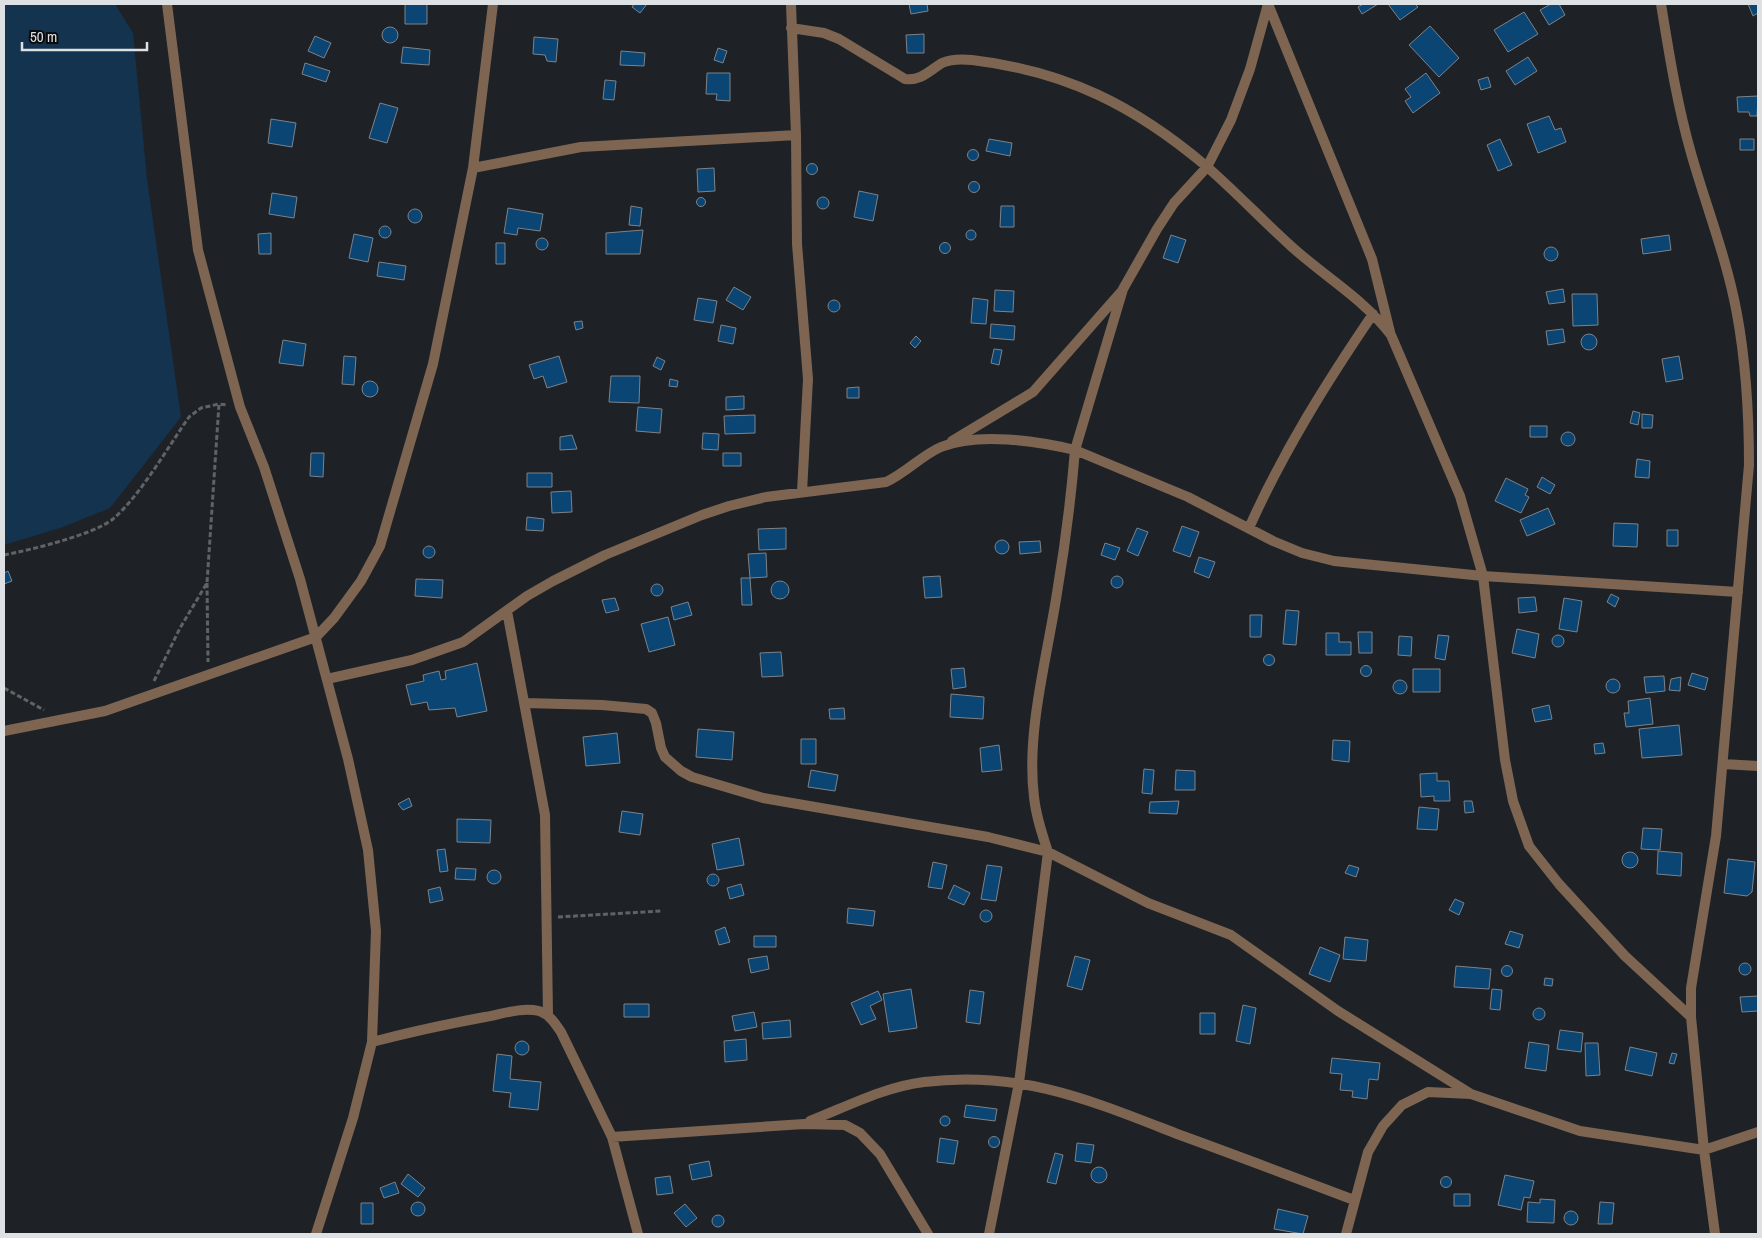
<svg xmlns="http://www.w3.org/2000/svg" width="1762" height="1238" viewBox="0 0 1762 1238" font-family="'Archivo Narrow',sans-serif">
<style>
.green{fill:#14334e}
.building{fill:#0a4574;stroke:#7d8288}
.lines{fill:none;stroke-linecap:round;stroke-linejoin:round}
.path{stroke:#5f6366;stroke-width:3;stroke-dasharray:5 2.5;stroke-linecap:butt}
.street{stroke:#7e6551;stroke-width:10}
</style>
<rect width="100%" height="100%" fill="#1e2226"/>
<path class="green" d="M4,4H115L133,33L147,179L181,417L110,508L63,527L4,545Z"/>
<path class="building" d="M405,4H427V24H405Z
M634,4H647L640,13L632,7Z
M909,4H927L928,11L911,14Z
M1363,4H1378L1362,14L1358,7Z
M1388,4H1415L1418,7L1400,20Z
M1551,4H1559L1565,15L1549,25L1540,10Z
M1748,4H1758V13L1753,16Z
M1524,12L1538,34L1508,52L1494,30Z
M1430,26L1459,58L1439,77L1409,45Z
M382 35a8 8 0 1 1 16 0a8 8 0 1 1-16 0Z
M924,34V53H907L906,35Z
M315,36L331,43L324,58L308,51Z
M534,37L558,39L556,62L547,61L545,55L533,54Z
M403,47L430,50L429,65L401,63Z
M718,48L727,51L723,63L714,60Z
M621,51L645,53L644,66L620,65Z
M1528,57L1537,71L1515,85L1506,71Z
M305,63L330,71L326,82L302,74Z
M707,73H730V101L716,100L717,94H706Z
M1426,73L1440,93L1413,113L1405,101L1411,97L1405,89Z
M1488,77L1491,87L1481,90L1478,80Z
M605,80L616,81L614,100L603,99Z
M1758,96L1757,116H1750L1749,112H1738L1737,97Z
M380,103L398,108L387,143L369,138Z
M1549,116L1555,130L1561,128L1566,142L1538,153L1527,124Z
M271,119L296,123L292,147L268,143Z
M989,139L1012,143L1010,156L986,151Z
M1500,139L1512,165L1498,171L1487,145Z
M1740,139H1754V150H1740Z
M967.5 155a5.5 5.5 0 1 1 11 0a5.5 5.5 0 1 1-11 0Z
M806.5 169a5.5 5.5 0 1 1 11 0a5.5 5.5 0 1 1-11 0Z
M714,168L715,191L698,192L697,169Z
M968.5 187a5.5 5.5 0 1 1 11 0a5.5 5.5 0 1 1-11 0Z
M859,191L878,195L873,221L854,217Z
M272,193L297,197L294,218L269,214Z
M817 203a6 6 0 1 1 12 0a6 6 0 1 1-12 0Z
M696.5 202a4.5 4.5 0 1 1 9 0a4.5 4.5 0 1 1-9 0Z
M631,206L642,208L640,226L629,225Z
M1001,206H1014V227H1000Z
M508,208L543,214L540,231L518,228L517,235L504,233Z
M408 216a7 7 0 1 1 14 0a7 7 0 1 1-14 0Z
M379 232a6 6 0 1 1 12 0a6 6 0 1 1-12 0Z
M643,230L640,254H606V233Z
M966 235a5 5 0 1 1 10 0a5 5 0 1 1-10 0Z
M271,233V254H259L258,234Z
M354,234L373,238L368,262L349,258Z
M1171,235L1186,240L1178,263L1163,258Z
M1669,235L1671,250L1643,254L1641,239Z
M536 244a6 6 0 1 1 12 0a6 6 0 1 1-12 0Z
M939.5 248a5.5 5.5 0 1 1 11 0a5.5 5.5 0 1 1-11 0Z
M496,243H505V264H496Z
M1544 254a7 7 0 1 1 14 0a7 7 0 1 1-14 0Z
M379,262L406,266L404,280L377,276Z
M734,287L751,297L743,310L726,300Z
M1563,289L1565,302L1549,304L1546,292Z
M995,290L1014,291L1013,312L994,311Z
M1572,294H1597L1598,325L1573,326Z
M698,298L717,301L713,323L694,320Z
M973,298L988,300L986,324L971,323Z
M828 306a6 6 0 1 1 12 0a6 6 0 1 1-12 0Z
M582,321L583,328L576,330L574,322Z
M991,324L1015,326L1014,340L990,338Z
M721,325L736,328L733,344L718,341Z
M1563,329L1565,342L1548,345L1546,331Z
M1581 342a8 8 0 1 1 16 0a8 8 0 1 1-16 0Z
M916,336L921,341L915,348L910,343Z
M283,340L306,344L303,366L279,363Z
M994,349L1002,350L999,365L991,363Z
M344,356L356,357L354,385L342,384Z
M559,356L567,382L547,388L543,376L534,379L529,365Z
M1679,356L1683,379L1666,382L1662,359Z
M657,357L665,361L661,370L653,366Z
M611,376H640L639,403L609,402Z
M670,379L678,381L677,387L669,386Z
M362 389a8 8 0 1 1 16 0a8 8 0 1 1-16 0Z
M859,387V398H847V388Z
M744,396V409L726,410V397Z
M638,407L662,409L660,433L636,431Z
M1633,411L1640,413L1638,425L1630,423Z
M1642,414L1653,415L1652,428H1642Z
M755,415V433L725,434L724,416Z
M1530,426H1547V437H1530Z
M1561 439a7 7 0 1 1 14 0a7 7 0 1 1-14 0Z
M703,433L719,434L718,450L702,449Z
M572,435L577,449L560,450V437Z
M311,453H324L323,477L310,476Z
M723,453H741V466H723Z
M1637,459L1650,461L1649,478L1635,477Z
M527,473H552V487H527Z
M1542,477L1555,485L1550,494L1537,487Z
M1506,478L1528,489L1525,495L1529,497L1521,513L1495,501Z
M571,491L572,512L552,513L551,492Z
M1548,508L1555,524L1527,536L1520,520Z
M527,517L544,519L543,531L526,530Z
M1614,523L1638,524L1637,547L1613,546Z
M1182,526L1199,532L1190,557L1173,551Z
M786,528V549L759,550L758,529Z
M1137,528L1148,532L1138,556L1127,551Z
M1667,530H1678V546H1667Z
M995 547a7 7 0 1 1 14 0a7 7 0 1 1-14 0Z
M1040,541L1041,552L1020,554L1019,542Z
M1105,543L1120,548L1115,560L1101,555Z
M423 552a6 6 0 1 1 12 0a6 6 0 1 1-12 0Z
M766,553L767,577L750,578L748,554Z
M1199,557L1215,562L1209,578L1194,572Z
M8,571L12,581L4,584V573Z
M1111 582a6 6 0 1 1 12 0a6 6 0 1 1-12 0Z
M940,576L942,597L925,598L923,577Z
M741,578H750L752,605H742Z
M416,579L443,580L442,598L415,596Z
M771 590a9 9 0 1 1 18 0a9 9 0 1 1-18 0Z
M651 590a6 6 0 1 1 12 0a6 6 0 1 1-12 0Z
M1611,594L1619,598L1615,607L1607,602Z
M1535,597L1537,611L1519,613L1518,598Z
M615,598L619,610L606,613L602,600Z
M1564,598L1582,601L1577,632L1559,629Z
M688,602L692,615L674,620L671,607Z
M1286,610L1299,611L1296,645L1283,644Z
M1250,615H1262L1261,637H1250Z
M668,617L675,645L649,652L641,624Z
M1517,629L1539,634L1535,658L1512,653Z
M1358,632H1372V653H1359Z
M1326,633H1339V642H1351V655H1326Z
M1552 641a6 6 0 1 1 12 0a6 6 0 1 1-12 0Z
M1438,635L1449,636L1445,660L1435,658Z
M1399,636L1412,637L1411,656L1398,655Z
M781,652L783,676L762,677L760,653Z
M1263.5 660a5.5 5.5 0 1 1 11 0a5.5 5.5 0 1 1-11 0Z
M477,663L487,711L457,717L455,708L429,710L427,702L411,705L406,685L424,681L423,675L439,671L441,680L446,679L445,671Z
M1360.5 671a5.5 5.5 0 1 1 11 0a5.5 5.5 0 1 1-11 0Z
M964,668L966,687L953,689L951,669Z
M1413,669H1440V692H1413Z
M1692,673L1708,678L1705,690L1688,685Z
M1664,676L1665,691L1646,693L1644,677Z
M1681,677L1680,691L1669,690L1671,679Z
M1606 686a7 7 0 1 1 14 0a7 7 0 1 1-14 0Z
M1393 687a7 7 0 1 1 14 0a7 7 0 1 1-14 0Z
M951,694L984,697L983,719L950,717Z
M1650,698L1653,724L1626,727L1624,713H1629L1628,701Z
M1549,705L1552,719L1535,722L1532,709Z
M844,708L845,719H830L829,709Z
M1679,725L1682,755L1642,758L1639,729Z
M698,729L734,732L732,760L696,757Z
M617,733L620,763L586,766L583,737Z
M801,739H816V764H801Z
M1333,740L1350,741L1349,762L1332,760Z
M1603,743L1605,753L1595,754L1594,744Z
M999,745L1002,770L982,772L980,748Z
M1144,769L1154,770L1152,794L1142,793Z
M811,770L838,775L835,791L808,787Z
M1176,770L1195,771V790H1175Z
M1437,773V781H1449L1450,801H1434V796L1421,797L1420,774Z
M409,798L412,806L403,810L398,804Z
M1179,801L1177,814L1149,813L1150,802Z
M1464,801H1472L1474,812L1465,813Z
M1419,807L1439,809L1437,830L1417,829Z
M622,811L643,814L640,835L619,832Z
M457,819L491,820L490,843L457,842Z
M1643,828L1662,829L1660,850L1641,849Z
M739,838L744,865L717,870L712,844Z
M445,849L448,871L440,872L437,850Z
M1658,851L1682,853L1681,876L1657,874Z
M1622 860a8 8 0 1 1 16 0a8 8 0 1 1-16 0Z
M1728,859L1755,862L1752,892L1747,896L1724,893Z
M933,862L947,865L942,889L928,887Z
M987,865L1002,867L996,901L981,899Z
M1349,865L1359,868L1356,877L1345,873Z
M456,868L476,869L475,880L455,879Z
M487 877a7 7 0 1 1 14 0a7 7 0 1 1-14 0Z
M707 880a6 6 0 1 1 12 0a6 6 0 1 1-12 0Z
M741,884L744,895L730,899L727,888Z
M954,885L970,893L964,905L948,898Z
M440,887L443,900L430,903L428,890Z
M1455,899L1464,903L1459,915L1449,910Z
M848,908L875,911L873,926L847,923Z
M980 916a6 6 0 1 1 12 0a6 6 0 1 1-12 0Z
M725,927L730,942L719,945L715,931Z
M1510,931L1523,935L1519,948L1505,944Z
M754,936H776V947H754Z
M1345,937L1368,940L1366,961L1343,959Z
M1320,947L1340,955L1330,982L1309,974Z
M767,956L769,969L751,973L748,959Z
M1075,956L1090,960L1082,990L1067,986Z
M1739 969a6 6 0 1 1 12 0a6 6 0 1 1-12 0Z
M1501.5 971a5.5 5.5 0 1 1 11 0a5.5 5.5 0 1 1-11 0Z
M1456,966L1491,969L1489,989L1454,987Z
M1545,978L1553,979L1552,986L1544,985Z
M911,989L917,1028L889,1032L883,994Z
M1492,989L1502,990L1500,1010L1490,1009Z
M970,990L984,992L980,1024L966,1022Z
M878,991L882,1000L870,1006L876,1019L861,1025L851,1003Z
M1758,996V1011L1742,1012L1740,997Z
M624,1004H649V1017H624Z
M1243,1005L1256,1008L1250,1044L1236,1041Z
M1533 1014a6 6 0 1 1 12 0a6 6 0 1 1-12 0Z
M754,1012L757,1027L735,1031L732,1016Z
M1200,1013H1215V1034H1200Z
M790,1020L791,1037L763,1039L762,1023Z
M1560,1030L1583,1033L1581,1052L1557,1049Z
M746,1039L747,1060L725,1062L724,1041Z
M515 1048a7 7 0 1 1 14 0a7 7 0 1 1-14 0Z
M1529,1042L1549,1045L1546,1071L1525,1068Z
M1585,1043H1598L1600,1075L1586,1076Z
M1630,1047L1657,1053L1652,1076L1625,1070Z
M1672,1053L1677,1054L1674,1064L1669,1063Z
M497,1054L512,1056L510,1079L541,1082L538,1110L509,1107L511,1093L493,1091Z
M1332,1058L1380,1063L1378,1080L1369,1079L1367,1099L1352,1097L1353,1091L1340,1090L1342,1074L1330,1073Z
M966,1105L997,1109L995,1121L964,1117Z
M940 1121a5 5 0 1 1 10 0a5 5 0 1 1-10 0Z
M988.5 1142a5.5 5.5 0 1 1 11 0a5.5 5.5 0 1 1-11 0Z
M940,1138L958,1141L954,1164L937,1162Z
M1077,1143L1094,1145L1091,1163L1075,1161Z
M1055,1153L1063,1155L1056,1184L1047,1182Z
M709,1161L712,1176L692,1180L689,1165Z
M1091 1175a8 8 0 1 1 16 0a8 8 0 1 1-16 0Z
M408,1174L425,1188L418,1197L401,1184Z
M1505,1175L1534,1181L1530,1198L1524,1197L1521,1210L1498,1205Z
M670,1176L673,1193L657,1195L655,1178Z
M1440.5 1182a5.5 5.5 0 1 1 11 0a5.5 5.5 0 1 1-11 0Z
M395,1182L399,1193L384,1198L380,1188Z
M1454,1194H1470V1206H1454Z
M1540,1199L1555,1200L1554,1223L1527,1222L1528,1202L1540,1203Z
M1600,1202L1614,1203L1612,1224H1598Z
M411 1209a7 7 0 1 1 14 0a7 7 0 1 1-14 0Z
M361,1203H373V1224H361Z
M685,1204L697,1218L686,1227L674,1213Z
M1278,1209L1308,1216L1303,1234L1274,1229Z
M1564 1218a7 7 0 1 1 14 0a7 7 0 1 1-14 0Z
M712 1221a6 6 0 1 1 12 0a6 6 0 1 1-12 0Z"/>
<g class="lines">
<path class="path" d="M4,555C30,550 93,535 113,519C140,496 168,447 189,417L201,408L219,404
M207,583L208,662
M154,681L180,628L207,583L219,404L227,405
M4,688L44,710
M558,917L661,911"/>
<path class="street" d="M167,4L198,250L240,407L264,467L300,579L348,759L368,850L376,931L372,1042L353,1118L316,1234
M1268,4L1372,259L1390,332
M1661,4C1669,53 1677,104 1691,153C1706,206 1727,259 1737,314C1746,363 1749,414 1749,465L1716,836L1691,988V1017L1704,1150L1715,1234
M791,28L824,33L839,39L905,79C921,81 929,71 942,63C951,59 962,59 972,60C1066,71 1135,106 1206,166C1236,192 1263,221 1292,247C1324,276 1365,300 1391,335L1460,496L1483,576L1738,592
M796,135L797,244L808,379L802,492
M473,168L581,147L796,135L791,4
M952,441L1033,392L1121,292
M1249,528C1283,452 1326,383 1373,314
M507,611L545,815L548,1016
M327,679L412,660L463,642L527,596L553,581L605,555L702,515L729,506L766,497L886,482C906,473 922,455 941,447C978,432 1037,441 1075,450L1123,289L1157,229L1174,203L1207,167L1231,120L1250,69L1268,4
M524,703L602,705L646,709L652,713L656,723L661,748L665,757L681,771L692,777L763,798L988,837L1048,852L1148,903L1231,935L1338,1011L1471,1094
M4,731L105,711L316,637L334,618L361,581L380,546L433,364L473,168L493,4
M1723,764L1758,766
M372,1042C410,1032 447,1024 485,1017C502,1014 522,1007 539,1011C549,1014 555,1023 561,1032L612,1137L804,1124L845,1125L860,1133L880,1154L928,1234
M810,1121C848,1106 884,1087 924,1082C1022,1070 1092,1101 1180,1135C1238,1156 1296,1178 1354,1200
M612,1137L638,1234
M989,1234L1019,1083L1048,852C1042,834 1036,816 1034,797C1026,732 1047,658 1057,593C1065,546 1071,498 1075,450L1188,497L1273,541L1302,553L1334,561L1483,576L1505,760L1513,801L1529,846L1559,884L1625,956L1691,1017
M1346,1234L1368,1152L1383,1126L1402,1105L1428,1092L1471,1094L1580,1131L1704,1150L1758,1132"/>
</g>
<rect width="1762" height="1238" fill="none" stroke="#dee1e4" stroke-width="10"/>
<path d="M22 42v8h125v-8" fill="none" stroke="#dee1e4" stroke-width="2.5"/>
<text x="30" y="42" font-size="15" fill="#dee1e4" stroke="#090b0d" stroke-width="4" paint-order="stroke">50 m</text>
</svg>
